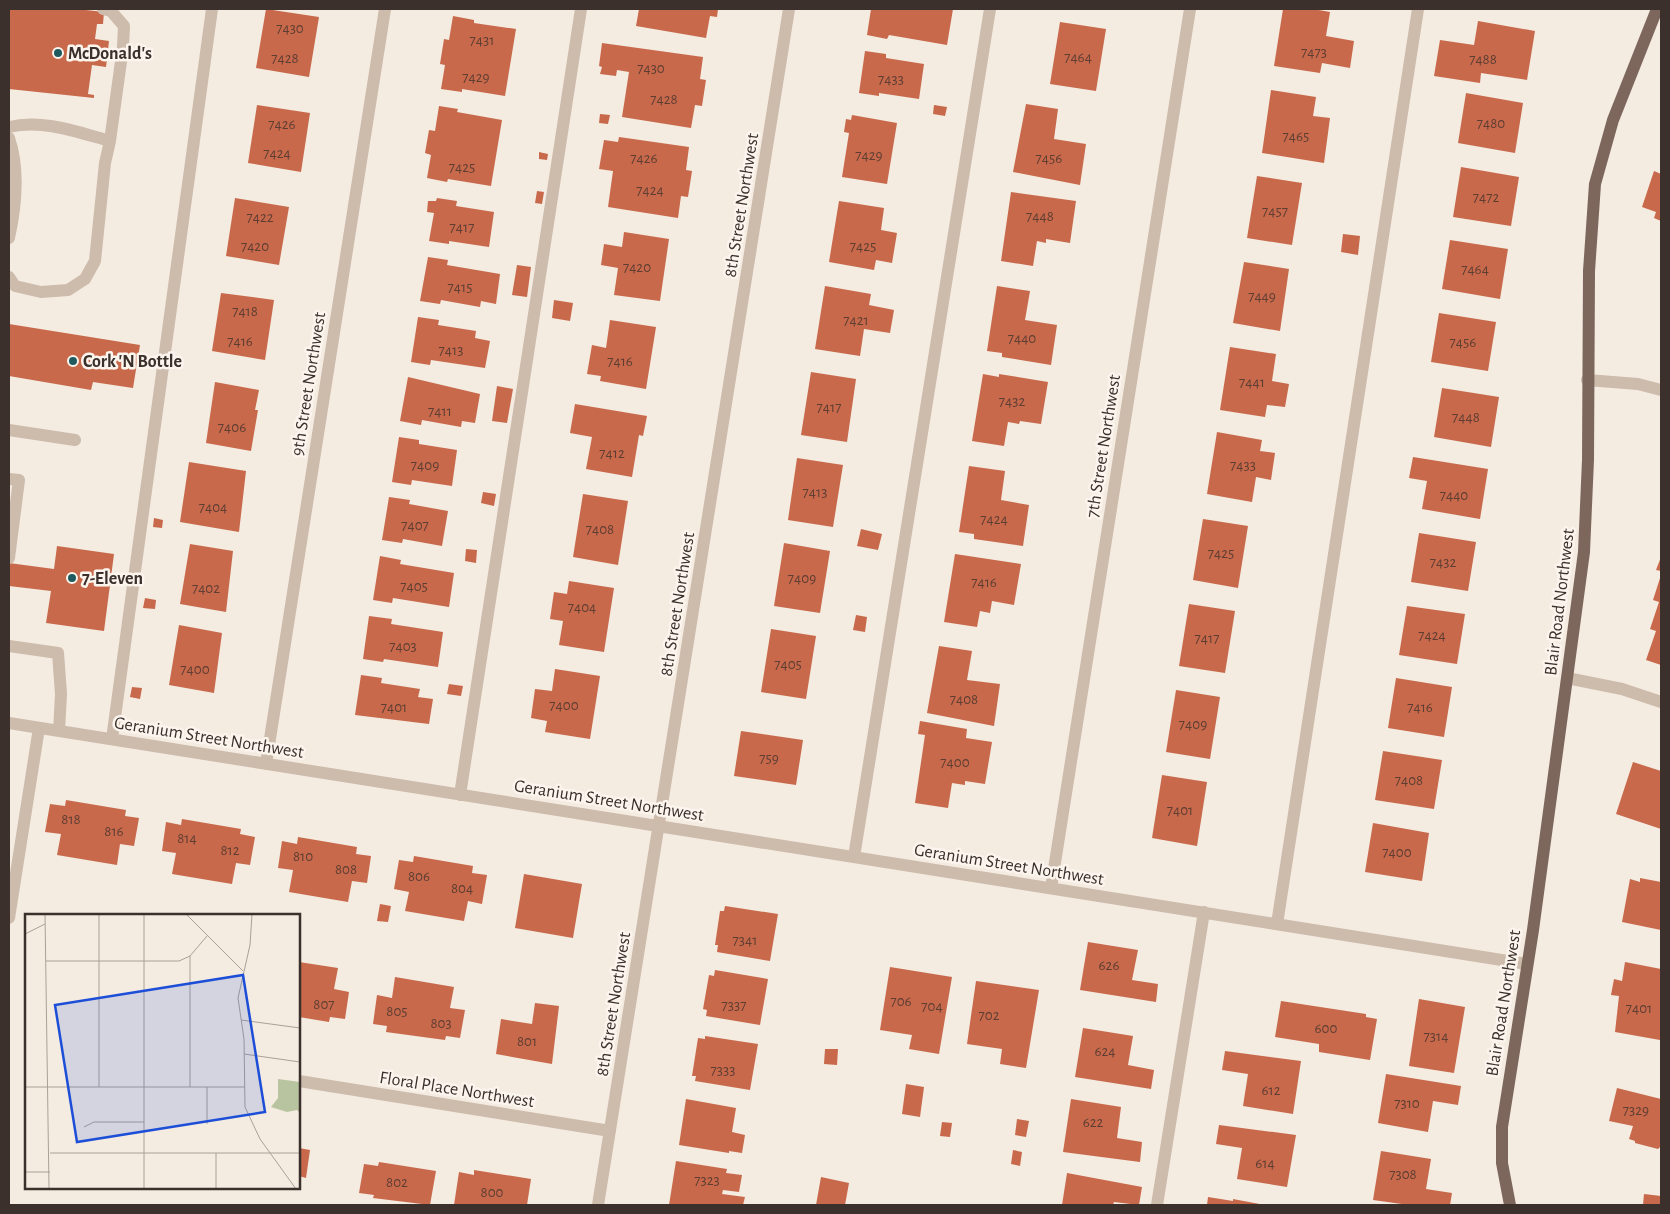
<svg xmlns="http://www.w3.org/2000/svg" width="1670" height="1214" viewBox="0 0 1670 1214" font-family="'Alegreya Sans',sans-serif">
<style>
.building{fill:#c8694b}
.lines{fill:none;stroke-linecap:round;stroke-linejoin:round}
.minor{stroke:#cdbbac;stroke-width:12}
.major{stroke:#7d675c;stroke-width:12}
.poi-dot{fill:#1f5a5e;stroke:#fbf5ee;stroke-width:2}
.labels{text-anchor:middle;stroke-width:5;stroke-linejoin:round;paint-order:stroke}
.number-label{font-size:15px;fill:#5e3e33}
.poi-label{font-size:18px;font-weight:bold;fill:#3b302b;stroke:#fbf5ee;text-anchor:start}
.street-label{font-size:18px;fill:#3b302b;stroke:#fbf5ee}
.inset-road{fill:none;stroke:#aaa098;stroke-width:1}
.view{fill:#1d4ed8;fill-opacity:0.15;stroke:#1d4ed8;stroke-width:2.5}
.inset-edge{fill:none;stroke:#3b302b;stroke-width:2.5}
</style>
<rect width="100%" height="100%" fill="#f4ebe1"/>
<path class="building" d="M9,9H77L104,12L103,24H97L95,39L109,41L106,67L92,65L88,94L94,95V98L9,89Z
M266,9L319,17L309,77L256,68Z
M639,9H718L717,17L710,16L706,38L636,26Z
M871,9H953L947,45L889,35L887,39L867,35Z
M1283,9H1313L1330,12L1326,36L1354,41L1350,68L1322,63L1320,73L1274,66Z
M453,16L474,20V23L516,29L505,96L462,89V92L441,89L445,65L440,64L444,39L449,40Z
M1478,21L1535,31L1527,80L1481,73L1480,83L1434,76L1440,40L1474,45Z
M1060,22L1106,29L1096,91L1050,84Z
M602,43L703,57L700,79L706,80L702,106L695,105L691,128L622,117L629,72L617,70L616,76L600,74L602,67L599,66Z
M865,51L886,54V58L924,64L919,99L879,93V96L859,93Z
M1271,90L1316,97L1313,116L1330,118L1324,163L1262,153Z
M1466,93L1523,103L1515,153L1458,143Z
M1026,104L1058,109L1054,139L1086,144L1080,185L1013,172Z
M257,105L310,113L301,172L248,163Z
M934,105L947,107L945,116L933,114Z
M439,106L458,109L457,112L502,120L491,186L448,179L447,182L427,178L431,155L425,153L429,130L435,131Z
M600,114L610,115L608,124L599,123Z
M852,115L897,123L887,184L842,177L849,133L844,132L846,119L851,120Z
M619,137L689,147L686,170L692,171L688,197L681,196L678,218L608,207L613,171L599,169L604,140L618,142Z
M539,152L548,154L547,160L539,159Z
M1461,167L1519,177L1511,226L1453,217Z
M1654,171L1661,174V221L1654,218L1656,212L1642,207Z
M1257,176L1302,183L1292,245L1247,238Z
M537,191L544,192L542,204L535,203Z
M1011,192L1076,201L1070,243L1046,239V243L1037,241L1033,266L1001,261Z
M235,198L289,207L279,265L226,256Z
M437,198L457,201L456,206L494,212L489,247L449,241V244L429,241L434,213L427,212L428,201H436Z
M839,201L884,208L881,230L897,233L892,263L876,260L874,270L829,262Z
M624,232L669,239L660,301L614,295L618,268L601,265L604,244L622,247Z
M1343,234L1360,236L1358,255L1341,252Z
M1450,240L1508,249L1500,299L1442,289Z
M428,257L448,260L447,265L500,274L496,304L481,301L480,307L441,300L440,304L420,301Z
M1244,262L1289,269L1280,331L1233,323Z
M517,265L531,267L527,297L512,295Z
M825,286L871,294L869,305L894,310L890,333L864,329L860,356L815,349Z
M997,286L1030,291L1025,320L1057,325L1051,365L1002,357V353L987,351Z
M221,293L274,300L265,360L212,351Z
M554,300L573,303L570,321L552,318Z
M1439,313L1496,322L1488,371L1431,362Z
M418,317L439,320L438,325L476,331L475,338L490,341L485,368L431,360L430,365L411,362Z
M610,320L656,327L646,389L600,381L601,376L587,374L592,345L606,348Z
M9,324L140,345L133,388L93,382L91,390L9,376Z
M1230,347L1276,354L1272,381L1289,384L1285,407L1267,405L1265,417L1220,410Z
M811,372L856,379L847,442L801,435Z
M983,374L999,377V374L1048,382L1041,424L1020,421L1019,424L1008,422L1004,446L972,441Z
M408,377L480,394L475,423L462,421L461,427L422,420L421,425L400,421Z
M215,382L259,390L255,410H258L251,451L206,443Z
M497,386L513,389L507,423L492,421Z
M1442,388L1499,397L1491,447L1434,437Z
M575,404L647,416L643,436L639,435L632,477L586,469L592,437L570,433Z
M1217,432L1262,440L1260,451L1275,453L1271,480L1256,477L1252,502L1207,494Z
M399,437L419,440V444L457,450L452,486L412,480L411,485L392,482Z
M1413,457L1488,469L1480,519L1422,509L1427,481L1409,478Z
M797,458L843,465L833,527L788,520Z
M189,462L246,471L239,532L180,522Z
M969,466L1005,471L1001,500L1029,505L1023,546L974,539V534L959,532Z
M483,492L496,494L494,506L481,503Z
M583,494L628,501L618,565L573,557Z
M389,497L410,500L409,504L448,511L442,546L403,539L402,543L382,540Z
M154,518L163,520L162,528L153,527Z
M1203,519L1248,526L1238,588L1193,580Z
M861,529L882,534L878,550L857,546Z
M1419,533L1476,542L1468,591L1411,582Z
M784,543L830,551L820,613L774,606Z
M190,544L233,551L226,612L180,604Z
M57,546L114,554L104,631L46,623L51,591L9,586V563L54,569Z
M466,549L477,550L476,563L465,561Z
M955,554L1021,564L1014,605L992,601L990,613L980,611L977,627L944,622Z
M380,556L401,560L400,564L454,573L449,607L393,598L392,603L373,600Z
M1661,557V571L1656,570Z
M1661,575V665L1646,660L1656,631L1650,629L1659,602L1653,600Z
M569,581L614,588L604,652L559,645L563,621L550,619L554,592L567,594Z
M145,598L156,600L155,609L143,608Z
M1189,604L1235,611L1225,673L1179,666Z
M1407,606L1465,614L1457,664L1399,655Z
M856,615L867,617L865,632L853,630Z
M369,616L392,619L391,624L443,632L438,667L384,659L383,662L363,659Z
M179,625L222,633L214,693L169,685Z
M771,629L816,636L806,699L761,692Z
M939,646L972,651L967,680L1000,684L994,726L927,713Z
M555,669L600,676L590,739L545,732L547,721L531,718L535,689L552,691Z
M361,675L382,678L381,683L420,689L418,697L433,699L429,724L355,715Z
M1396,678L1452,687L1444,737L1388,728Z
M449,684L463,686L461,696L447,694Z
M132,687L142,688L140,699L130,697Z
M1176,690L1220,697L1210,759L1166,752Z
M920,721L967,729L966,738L992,742L985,784L965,781V785L952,783L948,808L915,803L925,735L918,734Z
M741,731L803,740L796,785L734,776Z
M1383,751L1442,760L1434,809L1375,800Z
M1633,762L1661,771V829L1616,814Z
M1162,775L1207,782L1197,846L1152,838Z
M66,800L126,810L125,816L139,818L134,846L120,844L117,865L57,855L61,834L45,832L50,804L65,806Z
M182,819L241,829L240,834L255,837L250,865L236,863L232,884L172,874L176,853L162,851L166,822L181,825Z
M1373,823L1429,833L1422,881L1365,872Z
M298,837L357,847L356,854L371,856L367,883L352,881L348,902L289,892L293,870L278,868L282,841L297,844Z
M414,856L473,866L472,873L487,875L482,904L468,901L464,921L405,911L409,892L394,889L399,860L413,862Z
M524,874L582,884L573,938L515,928Z
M1640,878L1661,882V930L1622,922L1630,879L1640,882Z
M380,904L391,906L388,922L377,921Z
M725,906L778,914L770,961L717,952L718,945H715L720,911H724Z
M1088,942L1138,950L1132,980L1158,984L1156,1002L1080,990Z
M299,962L338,968L334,989L349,992L345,1019L330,1017L329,1022L299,1017Z
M1625,962L1661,969L1660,1040L1615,1032L1619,996L1611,995L1614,979L1622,981Z
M890,967L952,977L939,1054L909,1049L912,1035L880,1030Z
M715,970L768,979L760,1025L706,1016L707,1010L703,1009L709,975L714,976Z
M395,977L454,987L450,1008L465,1010L460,1038L446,1036L445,1040L386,1032L387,1026L373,1024L377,995L392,998Z
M976,981L1039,990L1026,1068L1000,1064L1002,1049L967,1044Z
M1419,999L1465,1007L1454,1073L1409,1066Z
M1281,1001L1366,1014V1017L1377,1019L1370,1060L1319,1052V1044L1275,1037Z
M535,1003L559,1006L552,1064L496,1054L501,1019L532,1024Z
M1083,1028L1133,1036L1128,1065L1154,1070L1151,1089L1075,1077Z
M705,1036L758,1044L750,1090L695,1081L696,1076H692L698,1038L705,1039Z
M825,1049H838L837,1065L824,1064Z
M1225,1051L1301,1061L1293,1114L1243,1106L1248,1074L1222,1070Z
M1386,1074L1461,1086L1458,1105L1433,1101L1428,1132L1378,1123Z
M906,1084L924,1087L920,1117L902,1114Z
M1617,1088L1661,1099V1146L1658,1149L1635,1143V1141L1629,1139L1633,1126L1609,1121Z
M686,1099L736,1108L732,1132L745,1135L742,1153L729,1151V1153L679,1145Z
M1071,1099L1121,1107L1117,1138L1142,1142L1140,1162L1063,1152Z
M1017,1119L1029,1121L1026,1137L1015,1135Z
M942,1122L952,1123L950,1137L940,1136Z
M1219,1125L1296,1135L1287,1187L1237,1179L1242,1148L1216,1144Z
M299,1148L310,1150L306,1178L299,1176Z
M1013,1150L1022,1152L1020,1166L1011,1164Z
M1381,1151L1431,1159L1426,1189L1452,1193L1450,1205H1409L1373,1200Z
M676,1161L727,1169L726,1173L742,1175L739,1192L723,1190L722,1194L745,1197L743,1205H669Z
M379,1162L436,1171L430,1205L373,1198L374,1195L359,1193L364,1164L378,1166Z
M474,1170L531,1179L527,1205H454L459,1172L474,1175Z
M1067,1173L1142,1187L1139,1205L1114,1202L1113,1205H1062Z
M821,1177L849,1183L845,1205H816Z
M1644,1194L1661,1196V1205H1643Z
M1208,1197L1233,1201V1199L1265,1205H1207Z"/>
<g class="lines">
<path class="minor" d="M9,127C43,119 77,132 110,141
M9,138C20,170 16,206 9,238
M9,277L15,286L41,292L68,290L85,279L95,261L105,163L110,141L123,47L124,26L111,11L103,9
M1587,380L1638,384L1661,390
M9,430L75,440
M9,479L19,480L9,558
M9,646L58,653L61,694L59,731
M1567,678L1622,689L1661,702
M9,723L1527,964
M112,739L212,9
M266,764L385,9
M460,795L581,9
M854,857L990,9
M1051,888L1190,9
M9,918L39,728
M1277,924L1418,9
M299,1081L610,1131
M598,1205L789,9
M1157,1205L1204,912"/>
<path class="major" d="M1510,1205L1502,1163V1127L1533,930L1584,552L1588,460L1589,271L1595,184L1613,120L1657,9"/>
</g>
<g class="poi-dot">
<circle cx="58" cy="53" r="5"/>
<circle cx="73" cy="361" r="5"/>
<circle cx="72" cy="578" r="5"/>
</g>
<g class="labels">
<g class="number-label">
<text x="290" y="33">7430</text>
<text x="482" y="45">7431</text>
<text x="1314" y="57">7473</text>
<text x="1078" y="62">7464</text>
<text x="285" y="63">7428</text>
<text x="1483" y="64">7488</text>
<text x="651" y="73">7430</text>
<text x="476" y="82">7429</text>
<text x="891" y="84">7433</text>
<text x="664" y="104">7428</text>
<text x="1491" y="128">7480</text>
<text x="282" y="129">7426</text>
<text x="1296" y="141">7465</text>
<text x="277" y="158">7424</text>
<text x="869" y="160">7429</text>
<text x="644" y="163">7426</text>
<text x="1049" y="163">7456</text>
<text x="462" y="172">7425</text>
<text x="650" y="195">7424</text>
<text x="1486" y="202">7472</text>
<text x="1275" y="216">7457</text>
<text x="1040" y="221">7448</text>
<text x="260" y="222">7422</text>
<text x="462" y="232">7417</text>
<text x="255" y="251">7420</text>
<text x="863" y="251">7425</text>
<text x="637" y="272">7420</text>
<text x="1475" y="274">7464</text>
<text x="460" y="292">7415</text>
<text x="1262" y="301">7449</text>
<text x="245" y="316">7418</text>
<text x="856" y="325">7421</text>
<text x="1022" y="343">7440</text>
<text x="240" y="346">7416</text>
<text x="1463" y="347">7456</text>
<text x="451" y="355">7413</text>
<text x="620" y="366">7416</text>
<text x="1252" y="387">7441</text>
<text x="1012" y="406">7432</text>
<text x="829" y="412">7417</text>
<text x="440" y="416">7411</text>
<text x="1466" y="422">7448</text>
<text x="232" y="432">7406</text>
<text x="612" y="458">7412</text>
<text x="425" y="470">7409</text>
<text x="1243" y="470">7433</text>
<text x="815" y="497">7413</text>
<text x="1454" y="500">7440</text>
<text x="213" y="512">7404</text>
<text x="994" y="524">7424</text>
<text x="415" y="530">7407</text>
<text x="600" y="534">7408</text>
<text x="1221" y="558">7425</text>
<text x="1443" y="567">7432</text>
<text x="802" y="583">7409</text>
<text x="984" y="587">7416</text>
<text x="414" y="591">7405</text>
<text x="206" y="593">7402</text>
<text x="582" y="612">7404</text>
<text x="1432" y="640">7424</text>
<text x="1207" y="643">7417</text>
<text x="403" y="651">7403</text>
<text x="788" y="669">7405</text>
<text x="195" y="674">7400</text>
<text x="964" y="704">7408</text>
<text x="564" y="710">7400</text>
<text x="394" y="712">7401</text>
<text x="1420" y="712">7416</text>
<text x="1193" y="729">7409</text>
<text x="769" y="763">759</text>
<text x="955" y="767">7400</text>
<text x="1409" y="785">7408</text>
<text x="1180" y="815">7401</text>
<text x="71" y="824">818</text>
<text x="114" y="836">816</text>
<text x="187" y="843">814</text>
<text x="230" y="855">812</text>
<text x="1397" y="857">7400</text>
<text x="303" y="861">810</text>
<text x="346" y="874">808</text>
<text x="419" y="881">806</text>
<text x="462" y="893">804</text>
<text x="745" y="945">7341</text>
<text x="1109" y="970">626</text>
<text x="901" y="1006">706</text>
<text x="324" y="1009">807</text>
<text x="734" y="1010">7337</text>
<text x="932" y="1011">704</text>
<text x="1639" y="1013">7401</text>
<text x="397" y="1016">805</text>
<text x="989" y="1020">702</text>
<text x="441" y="1028">803</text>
<text x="1326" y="1033">600</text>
<text x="1436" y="1041">7314</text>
<text x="527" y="1046">801</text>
<text x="1105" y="1056">624</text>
<text x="723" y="1075">7333</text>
<text x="1271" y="1095">612</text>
<text x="1407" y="1108">7310</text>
<text x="1636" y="1115">7329</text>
<text x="1093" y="1127">622</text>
<text x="1265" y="1168">614</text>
<text x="1403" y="1179">7308</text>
<text x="707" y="1185">7323</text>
<text x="397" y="1187">802</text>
<text x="492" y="1197">800</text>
</g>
<g class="poi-label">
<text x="68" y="59">McDonald's</text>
<text x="83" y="367">Cork 'N Bottle</text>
<text x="82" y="584">7-Eleven</text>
</g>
<g class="street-label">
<text transform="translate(741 205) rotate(-81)" y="6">8th Street Northwest</text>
<text transform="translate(308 384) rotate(-81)" y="6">9th Street Northwest</text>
<text transform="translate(1103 446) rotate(-81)" y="6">7th Street Northwest</text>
<text transform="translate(1559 602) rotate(-83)" y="6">Blair Road Northwest</text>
<text transform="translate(677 604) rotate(-81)" y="6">8th Street Northwest</text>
<text transform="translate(209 737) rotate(9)" y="6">Geranium Street Northwest</text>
<text transform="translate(609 800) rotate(9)" y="6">Geranium Street Northwest</text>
<text transform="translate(1009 864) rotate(9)" y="6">Geranium Street Northwest</text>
<text transform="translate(1503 1003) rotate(-81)" y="6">Blair Road Northwest</text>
<text transform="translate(613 1004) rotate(-81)" y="6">8th Street Northwest</text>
<text transform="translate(457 1089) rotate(9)" y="6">Floral Place Northwest</text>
</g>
</g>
<g transform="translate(25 914)">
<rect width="275" height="275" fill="#f4ebe1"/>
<path d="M253,165L275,168V199L272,196L262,198L246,193L253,184Z" fill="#b8c4a0"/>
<path class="inset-road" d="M20,0L24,275M74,0V173M161,0L218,57M227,0L225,31L213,84L219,125L220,193L235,225L271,275M0,20L20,10M165,42V173M21,47H154L165,42L182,22M216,106L275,114M219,140L275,148M0,173H220M182,210V173M59,213L69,208H119M25,239H275M191,239V275M0,258H25M119,275V0"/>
<path class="view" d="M218,61L240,198L52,228L30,91Z"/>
<rect width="275" height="275" class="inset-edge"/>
</g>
<rect width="1670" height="1214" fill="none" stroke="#3b302b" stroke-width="20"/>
</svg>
